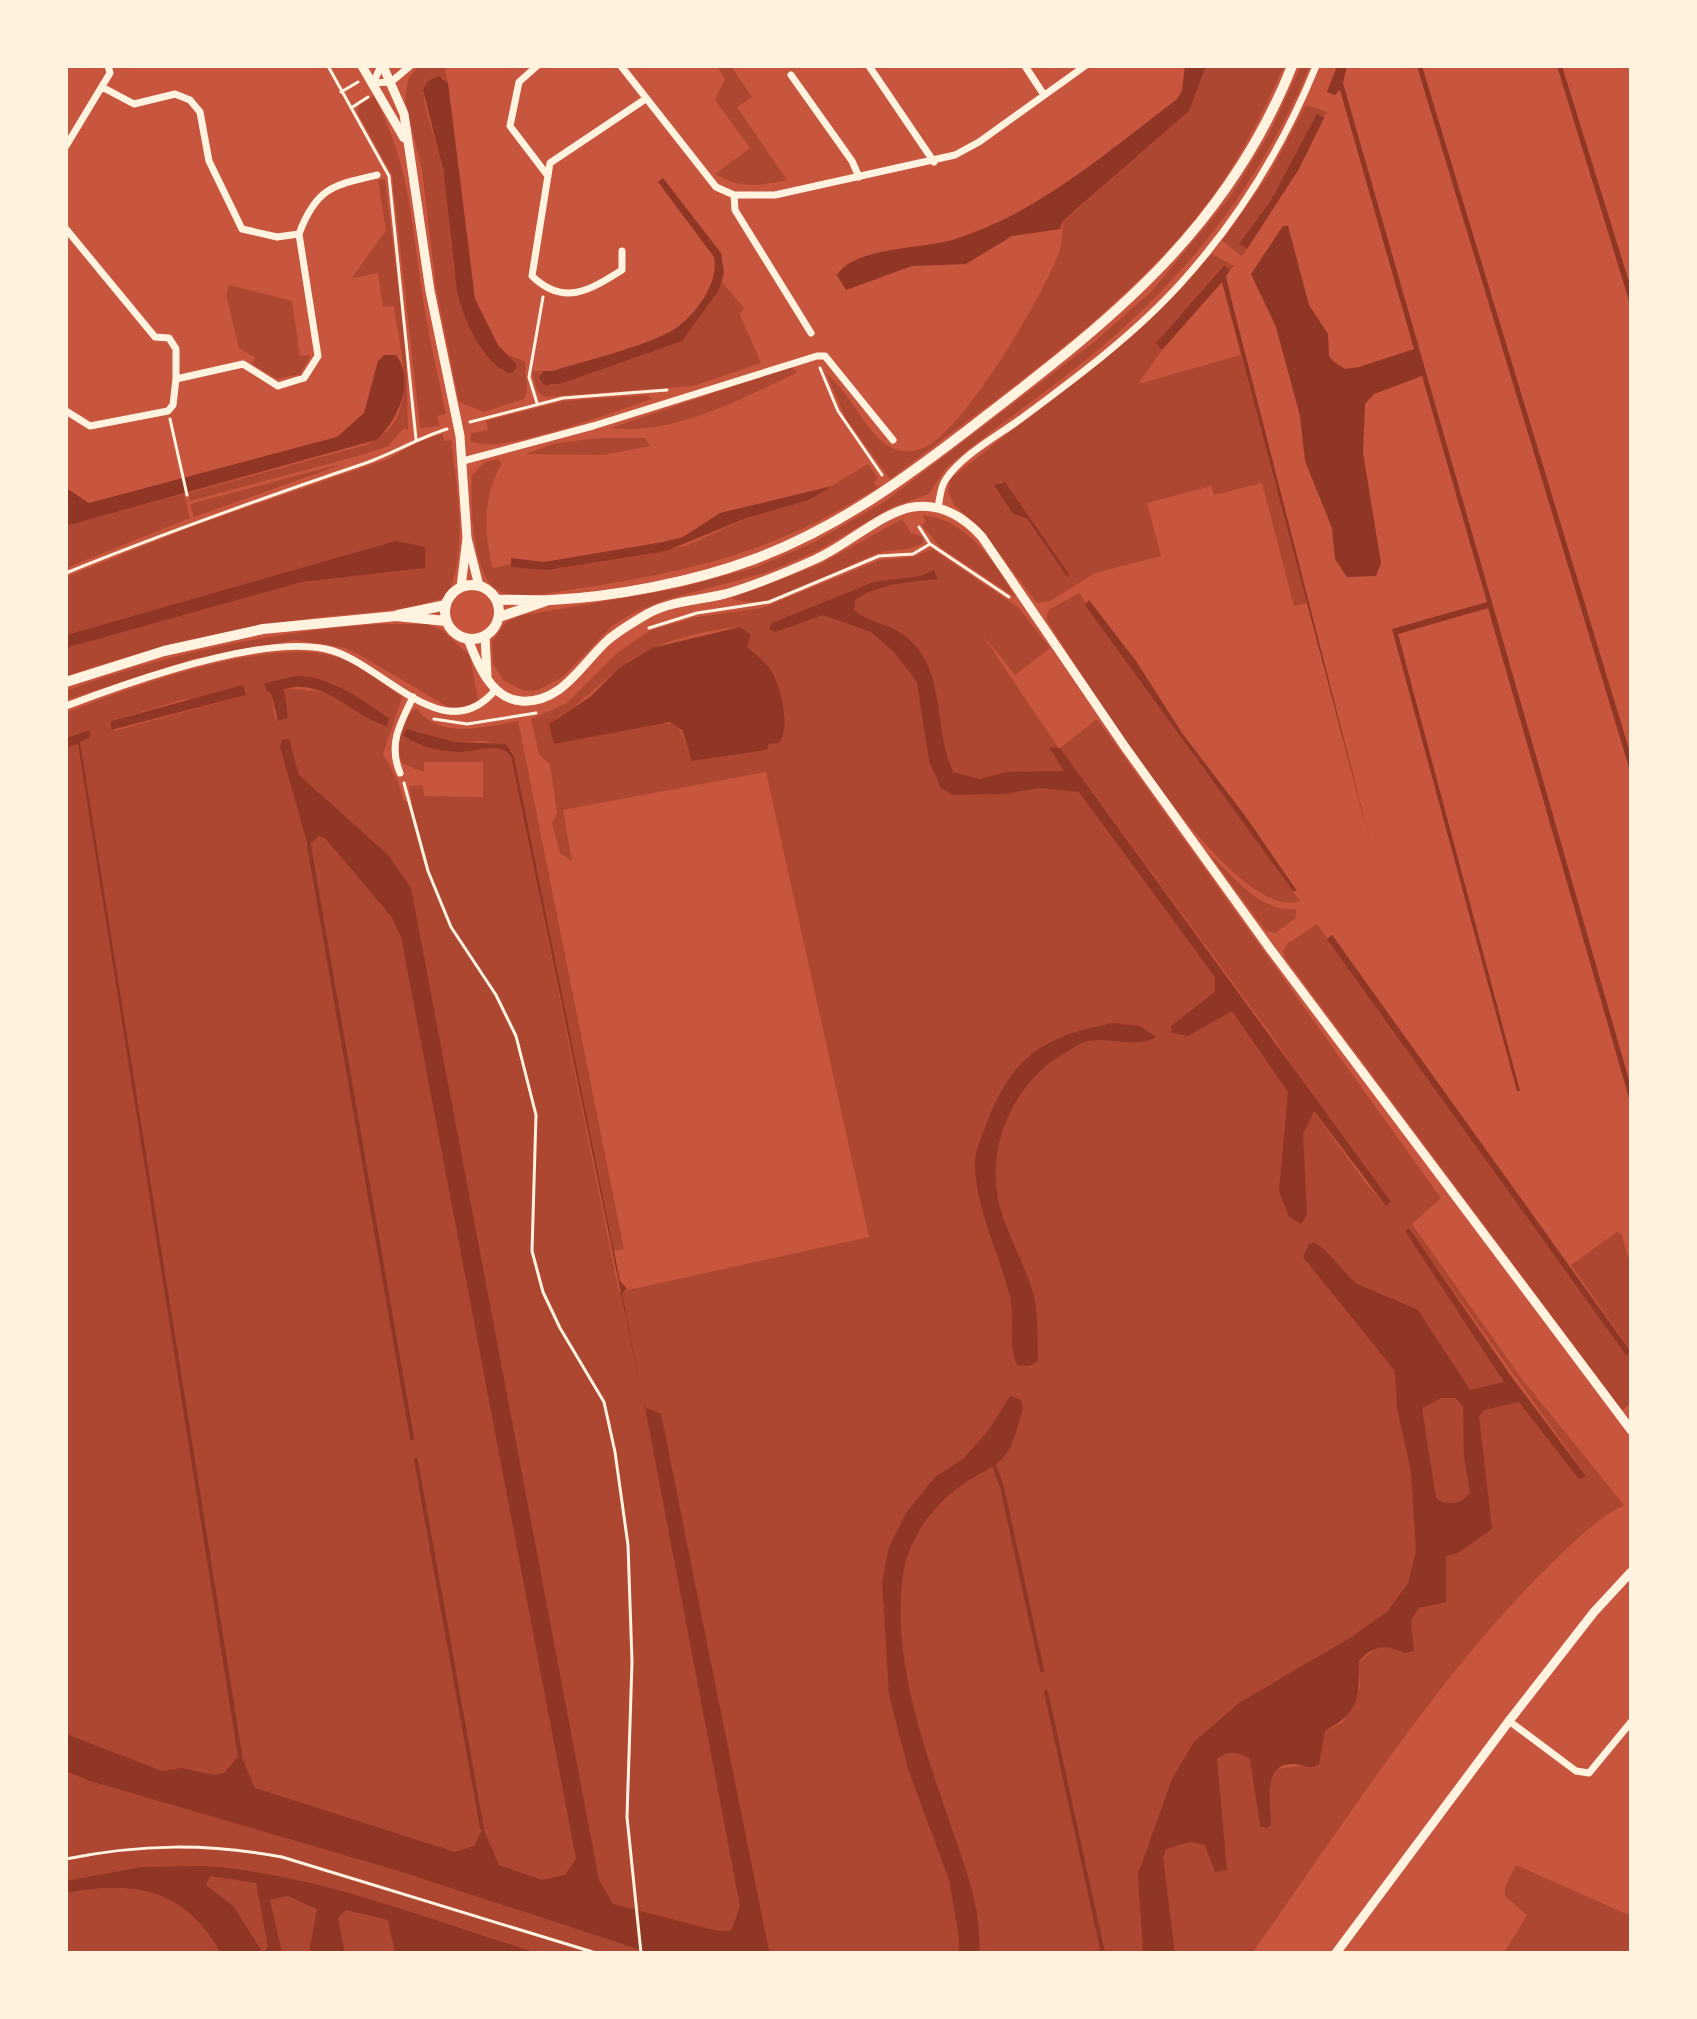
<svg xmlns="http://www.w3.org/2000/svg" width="1697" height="2019" viewBox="0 0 1697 2019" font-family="'Public Sans',sans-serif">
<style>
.green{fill:#ae4732;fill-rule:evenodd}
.water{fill:#8f3625;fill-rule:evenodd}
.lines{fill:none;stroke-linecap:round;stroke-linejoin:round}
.stream{stroke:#8f3625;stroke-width:4}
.path{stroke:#fff3e0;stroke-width:3}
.minor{stroke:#fff3e0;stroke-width:7}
.tertiary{stroke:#fff3e0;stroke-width:9}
.secondary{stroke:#fff3e0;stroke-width:10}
</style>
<rect width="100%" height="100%" fill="#c8553d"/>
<path class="green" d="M418,66H444L448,83L442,77L423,90C425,117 438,142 442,168C456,248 444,307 503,371L516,364L504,353L526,362C523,374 530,389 524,399L484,412L459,402L436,287L422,170L405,100L408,80Z
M717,66H731L752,97L737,107L787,180C758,186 741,189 715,174L750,148L715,100L725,79Z
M1206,66H1284C1260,119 1233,173 1195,219C1110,322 996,398 890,479L846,419L827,375C851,391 868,441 897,450C906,453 918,451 927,446C966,426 1044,295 1059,252C1063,242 1062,231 1063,222L1189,111Z
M1301,66H1310C1260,184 1186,279 1087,359C1041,397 991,429 946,468L929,494L892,507L815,552L768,572L665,600L635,612L612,626L563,677L538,690L525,691L504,681L493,664L492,642L506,622L519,616L675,589L757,567L811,544L887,500L1094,342L1152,291L1230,197L1268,136Z
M374,96C411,167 411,223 423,299C429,338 438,376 446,414L437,416L440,426L420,428L392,175L357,112L360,104Z
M1306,105L1327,112L1324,118L1317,115L1270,202L1240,245L1247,249L1242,256L1222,241L1270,173Z
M385,179L406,351L408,430L404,428L388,446L365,454L190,501L189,493L369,444C377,438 387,432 393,424C414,394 398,339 394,306L383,307L378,273L352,278L386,230L378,180Z
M1212,254L1234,266L1230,270L1223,265L1156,343L1162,350L1138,384L1241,355L1307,603L1294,606L1262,483L1214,495L1211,486L1147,503L1161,556L1095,573L1050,601L1037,603L979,527L954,505L948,491L950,479L1132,336ZM998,482H1005L1069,574L1068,578L1027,520L1013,514Z
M722,282L744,308L740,315L761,363L693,386L544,397L537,391L532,371H543L540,373L551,386L560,384L682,341Z
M229,285L292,301L300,356L311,355L300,374L277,379L252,364L255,358L239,348L226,295Z
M790,367L798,372C743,398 674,436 611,428Z
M647,395L652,399C618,410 497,457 470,441L471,433L488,430L486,421L564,401Z
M442,434L445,441L451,440C457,485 469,557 446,597C401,614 353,612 306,619C224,630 145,650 66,676V648L302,582L425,568L293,572L66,635V577L196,525L388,459L418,442Z
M599,438H645L650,446L603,455L526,454L552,444Z
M498,459L502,464C482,494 484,535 493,568L511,564L546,570L686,546L749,517L823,491L868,464L878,478L873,482L878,487C776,552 692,571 575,589C554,592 516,602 497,590C472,575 470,502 472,475L485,462Z
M337,465L338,466L194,517L190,504Z
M184,494L190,518L66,568V526Z
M922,515C967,519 994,561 1015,597L941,548L922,525L926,521Z
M902,519L911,533L923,537V543C908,552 896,548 880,553C844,563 768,617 732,598L819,565Z
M932,549L1019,608L1050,648L1015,675L980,631L1172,917L1365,1182L1386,1206L1270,1033L1060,748L1097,719L1441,1198L1412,1224L1522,1379L1624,1505C1594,1520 1573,1543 1549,1566C1438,1674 1343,1826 1252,1953H1175L1166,1884L1141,1914L1143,1953H66V748L78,744L83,777L80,741L90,737V730L66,738V713C129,688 274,634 339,658C362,666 382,683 402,697L383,754L398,781L404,801L412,802L409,786L423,785L424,796L483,797V762H424V772L403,764C393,745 400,721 416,708C440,740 484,727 518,721L624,1249L614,1251L514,756L512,751L485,741L455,742L413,730L412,742C427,746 442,751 457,752C474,753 500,740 511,757L619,1292L869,1237L766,772L563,810L572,861L560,853L552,823L557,813L550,765L539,754L531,719L567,703L616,654L649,631L696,617L762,608L880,560L913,557ZM735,627L744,632L747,646L758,657L767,750L693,761L677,724L555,719C582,704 600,682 624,665C655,642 697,632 735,627ZM296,676L333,683L389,718L327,692L285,688L280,722L275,718L271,693L264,683ZM246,695L114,731L111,721L181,700ZM1409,1229L1586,1475L1495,1365L1405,1231ZM1445,1562L1446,1601L1419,1608L1411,1621L1414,1651L1378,1647L1359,1662L1360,1687L1343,1722L1326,1731L1322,1738L1319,1764L1276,1769L1270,1778L1260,1826L1255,1776Z
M1079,593L1300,901C1232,926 1080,671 1046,619L1049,610Z
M379,624H427L442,630L470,656L478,700L469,709L453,710L360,655L344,648L295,640L193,659L66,700V691C167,653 271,632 379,624Z
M1209,854C1233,876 1261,913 1296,909V918L1275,933L1266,931Z
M1317,924L1626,1354L1631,1352V1402L1622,1410L1285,958L1283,951L1287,944Z
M1617,1232L1621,1233L1631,1267V1351L1571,1265Z
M1516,1865L1631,1916V1953H1504L1527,1915L1505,1896V1887Z"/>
<path class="water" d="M1185,66H1206L1189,111L1063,221L1060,229L1012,236L966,264L912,266L846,290L837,275C854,247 921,249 952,240C1036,215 1107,152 1176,100L1182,91Z
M1337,66H1347L1343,83L1631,1087V1105L1488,608L1398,634L1520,1091H1517L1392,629L1487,602L1422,376L1374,394L1365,404L1363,453L1381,563L1376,576L1347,577L1335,559L1332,528L1305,461L1300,416L1276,327L1251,274L1283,226H1288L1309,305L1328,334L1329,356L1334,362L1345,369L1359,367L1414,349L1340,90L1335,95L1327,92Z
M1417,66H1422L1631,756V774Z
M1557,66H1562L1631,288V307Z
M439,76L448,83L475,299L498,345L516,364V369L510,374C481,361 464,320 457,291L443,169L423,90L428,81Z
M1317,114L1324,118L1299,169L1247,249L1239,244L1270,202Z
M663,178L721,253L724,273L719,290L682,341L560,384L544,385L539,378L543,371H553C590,359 633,350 668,333C692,321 720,284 714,257L658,182Z
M1224,265L1230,270L1226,276L1231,298L1371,845L1222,282L1162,350L1156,343Z
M384,355H396C416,381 397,422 376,440L66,526V488L89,503L337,437L364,413L378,361Z
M1005,482L1069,574L1068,578L1027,519L1013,514L994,485Z
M832,486L809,500L749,517L666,551L546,570L511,567V558L544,562L663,542L683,537L720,513Z
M396,541L425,547V568L302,582L66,648V635Z
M934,570L938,579C909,582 880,583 855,600L854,610C870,624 893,624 909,639C947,674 933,729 953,772L979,779L1006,772L1064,771L1049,747L1060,748L1391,1202L1386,1206L1314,1111L1303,1134L1307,1215L1301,1224L1289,1217L1279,1191L1288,1092L1232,1011L1188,1036L1172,1033L1171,1026L1215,992V977L1079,792L1040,788L1005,794L953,795L941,788L929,761L917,682L894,652L871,632L823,615L775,632L769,629L772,623L874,582L921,576Z
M1089,600L1136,661L1182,733L1246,817L1297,891H1293L1085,605Z
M740,627L751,635L747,646C754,654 764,660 770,669C781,686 791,727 779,743L769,744L767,750L692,761L682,730L670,722L554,744L549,724L590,697L619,668L652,648Z
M296,676C332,676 360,699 389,718L387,726C352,717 327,678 284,689L288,718L278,721L271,693L266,690L264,683Z
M243,685L246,695L111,730V721Z
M407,729L455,742L506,744L514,756L620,1281L627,1289L622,1293L640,1386L511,757C500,740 474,753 457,752C440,751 416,746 403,735Z
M90,730V737L80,742L243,1760L255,1788L455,1852L474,1846L483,1828L499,1865L542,1880L565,1875L576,1859L401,937L391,916L325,838L319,836L308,846L280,747L282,740L289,739L299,775L388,855L411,888L599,1880L613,1904L718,1931H731L740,1906L644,1402L646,1408L661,1414L769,1951L775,1953H650L399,1871L90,1781L66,1771V1734L162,1771L182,1768L214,1775L224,1773L238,1757L78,744L66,748V738Z
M1332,935L1631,1352L1626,1355L1327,939Z
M1113,1023L1140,1026L1156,1037C1135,1050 1109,1035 1085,1042C1078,1044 1070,1050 1063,1054C1020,1079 992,1132 996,1183C998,1221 1023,1257 1033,1293C1039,1314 1037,1339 1038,1361L1029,1366L1017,1365C1007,1343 1016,1316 1009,1293C998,1251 978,1213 975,1169C973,1154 982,1137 987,1122C1013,1055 1045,1036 1113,1023Z
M1409,1228L1511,1376L1586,1476L1579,1479L1519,1402L1484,1410L1479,1416L1492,1529L1458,1553L1446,1556V1602L1419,1608L1411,1621L1414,1651L1405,1653C1385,1645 1375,1644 1359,1661C1359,1698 1360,1712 1325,1731L1319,1764C1309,1770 1305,1765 1295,1764C1261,1762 1271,1803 1271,1825L1267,1828L1260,1826L1250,1759C1238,1751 1228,1750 1217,1759L1227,1870L1215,1872L1205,1845L1190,1842L1166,1849L1163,1858L1175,1953H1143L1138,1874L1172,1779L1194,1742L1239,1703L1350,1638L1387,1612L1408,1583L1416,1552L1411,1472L1397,1408L1395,1371L1303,1257L1309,1244L1314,1242L1325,1250L1355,1283L1418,1310L1470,1390L1504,1382L1405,1231ZM1441,1398H1455L1463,1406L1464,1457L1470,1493C1462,1504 1447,1507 1436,1498L1422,1408Z
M1010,1396L1021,1400L1023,1408C1018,1424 1014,1447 1002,1459C990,1470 975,1475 962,1485C932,1506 909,1538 903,1574C891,1661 925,1749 952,1829C966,1869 982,1910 979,1953H959V1937L949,1880L908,1769L889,1695L882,1581L889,1547L906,1513L935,1477L964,1458L988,1431Z
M203,1866C315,1873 430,1920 537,1953H395L388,1920L346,1910L338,1918L345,1953H309L317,1909L288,1896L270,1900L282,1953H221C184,1888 135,1880 66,1893V1881L142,1867ZM210,1876L256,1883L268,1947L263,1953L233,1906L206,1885Z"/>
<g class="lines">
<path class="stream" d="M309,846L412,1438
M416,1460L482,1828
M994,1465L1002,1487L1042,1670
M1046,1692L1103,1953"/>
<path class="path" d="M328,66L389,176L416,439
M341,92L358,82
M351,108L368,97
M820,368L838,411L882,475
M537,403L529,377L543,297
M170,419L187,495
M470,422L563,398L667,390
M919,527L930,544L1009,597
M66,573C164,533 263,498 363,464C392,454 418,438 447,429
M649,628L697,613L769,602L879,556L913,554L930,544
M434,719L467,724L536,713
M404,783L428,871L451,927L496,995L516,1036L536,1115L532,1251L543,1292L560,1328L604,1402L615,1452L628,1545L632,1662L627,1817L641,1953
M66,1859C140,1844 207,1843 282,1857L596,1953"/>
<path class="minor" d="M381,66L373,83L391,82L410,66
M537,66L519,82L510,126L548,176
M621,66L716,187L734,195L735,210L811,333
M869,66L934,162
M1025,66L1044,95
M791,75L852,161L859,177
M102,87L134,104L175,94L190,100L200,112L209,161L242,229L277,237L299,234C316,188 333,185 377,175
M66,146L110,73L108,66
M734,195H775L955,155L979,142L1085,66
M66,229L155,337L169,338L176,349V379
M622,251V270C590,290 564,307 532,276L550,163L644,100
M66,411L90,426L168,411L173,405L176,379L243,364L278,386L304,378L318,356L299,234
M463,461L593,426L817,356H825L893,440
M938,508C940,498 940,487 946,479C963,454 999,435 1022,418C1077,377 1135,334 1181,283C1238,220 1284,145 1316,66
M66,706C129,682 261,635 326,649C382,661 444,753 496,689
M400,773C388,744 400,724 413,697
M1509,1721L1576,1771L1589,1773L1631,1722"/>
<path class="tertiary" d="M362,66L404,138
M383,66L404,114L430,291L460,436L467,538L461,587
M467,538L479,586
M485,636L487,676
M468,639C477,663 491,699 521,701C562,704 582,663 608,640C620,630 635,621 649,613C672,601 700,600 725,594C756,585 787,572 816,559C846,546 882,512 913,507C942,503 964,517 982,537L1125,747L1271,950L1631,1430
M1336,1953L1509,1721L1594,1612L1631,1572"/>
<path class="secondary" d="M445 612a27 27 0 1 1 54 0a27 27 0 1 1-54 0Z
M497,600C515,599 533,601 551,600C613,597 693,582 752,560C839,528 910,475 982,419C1115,317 1228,227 1292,66
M398,615L446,605
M499,617L546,601
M66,682L164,651L263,629L396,616L446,621"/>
</g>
<rect width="1697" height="2019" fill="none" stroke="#fff3e0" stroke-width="136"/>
</svg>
